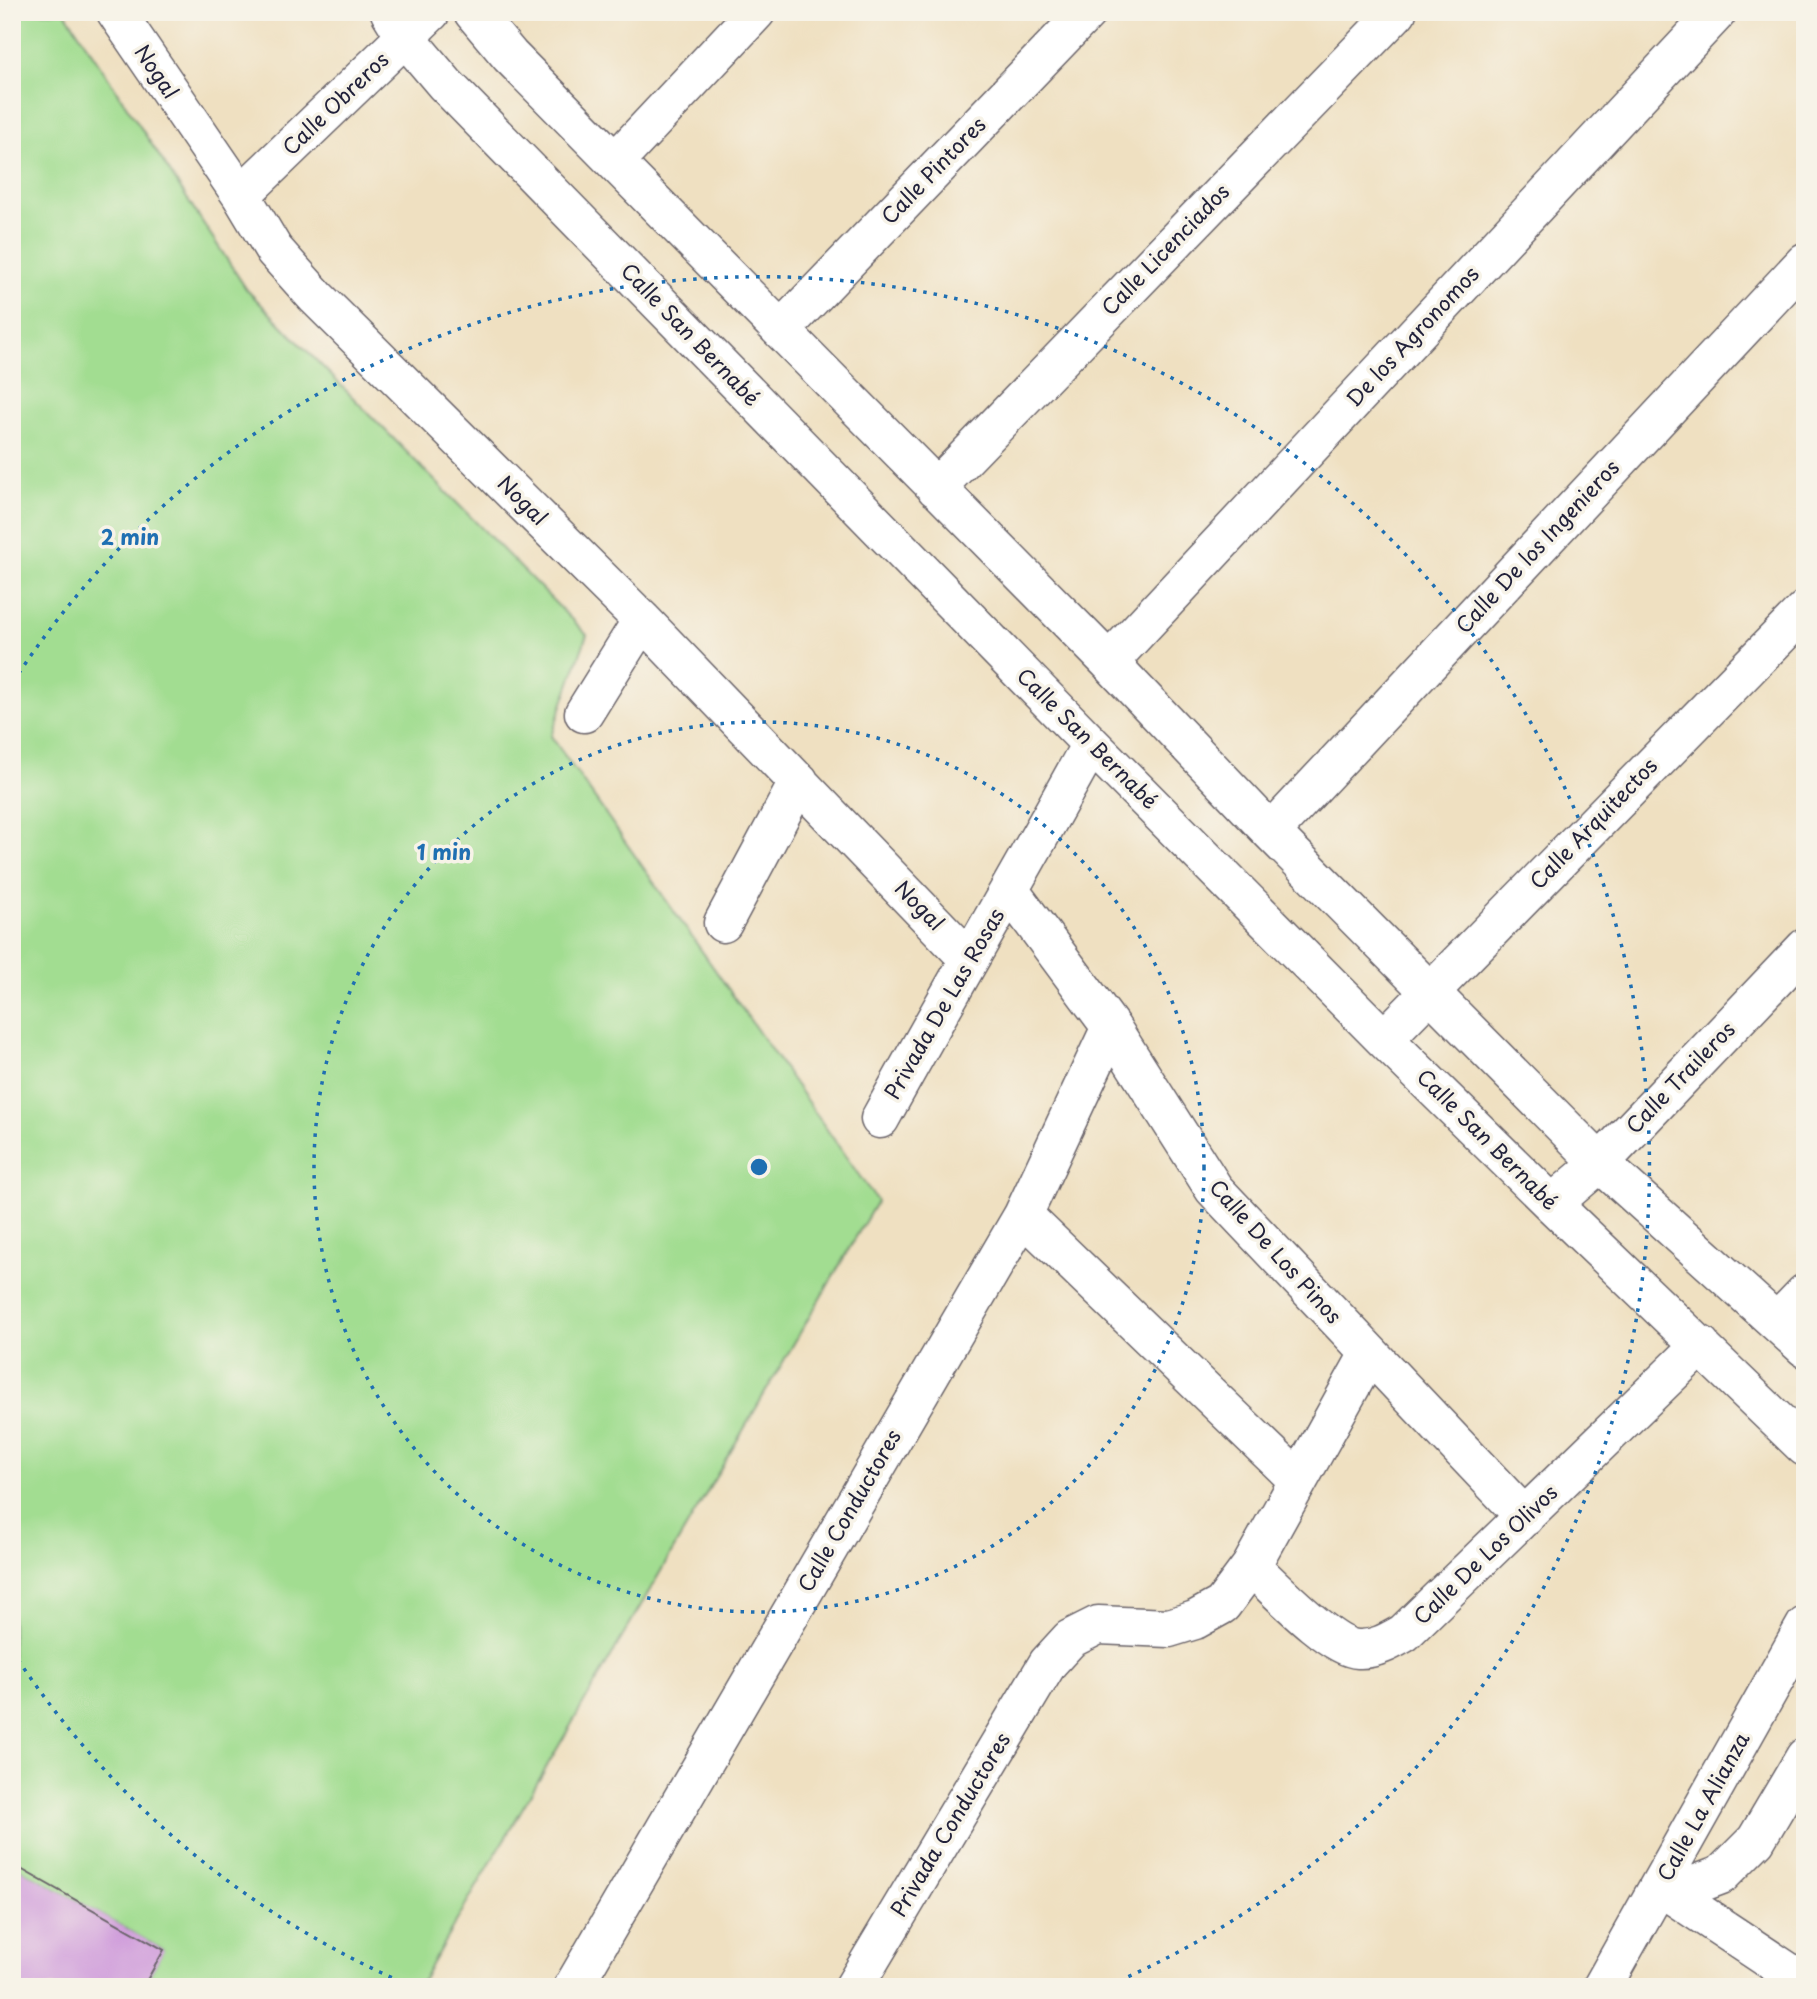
<svg xmlns="http://www.w3.org/2000/svg" width="1817" height="1999" viewBox="0 0 1817 1999" font-family="'Playpen Sans',sans-serif">
<style>
.green{fill:#a2dd91;stroke:#628066;stroke-width:2}
.building{fill:#d09edb}
.lines{fill:none;stroke-linecap:round;stroke-linejoin:round}
.minor-casing{stroke:#6a646a;stroke-width:41}
.minor{stroke:#fff;stroke-width:38}
.ring{fill:none;stroke:#1f6fb2;stroke-width:3.5;stroke-dasharray:3.5 7}
.labels{text-anchor:middle;stroke-width:7;stroke-linejoin:round;paint-order:stroke}
.street-label{font-size:21px;fill:#22223b;stroke:#f7f3e8}
.centre{fill:#1f6fb2;stroke:#f7f3e8;stroke-width:3.5}
.ring-label{font-size:21px;text-anchor:middle;font-weight:bold;fill:#1f6fb2;stroke:#f7f3e8;stroke-width:7;stroke-linejoin:round;paint-order:stroke}
</style>
<rect width="100%" height="100%" fill="#f7f3e8"/>
<filter id="ink" filterUnits="userSpaceOnUse"><feTurbulence type="fractalNoise" baseFrequency=".0143" numOctaves="2"/><feDisplacementMap in="SourceGraphic" scale="14" xChannelSelector="R" yChannelSelector="G"/><feConvolveMatrix kernelMatrix="1 2 1 2 8 2 1 2 1" color-interpolation-filters="sRGB"/></filter>
<filter id="wash" filterUnits="userSpaceOnUse"><feTurbulence type="fractalNoise" baseFrequency=".00686" numOctaves="4" result="noise"/><feDisplacementMap in="SourceGraphic" scale="28" xChannelSelector="R" yChannelSelector="G"/><feGaussianBlur stdDeviation="1.57" result="paint"/><feColorMatrix in="noise" values="0 0 0 0 0 0 0 0 0 0 0 0 0 0 0 0 0 1.4 0 .05"/><feComposite in="paint" operator="in"/></filter>
<g filter="url(#wash)">
<rect width="100%" height="100%" fill="#efe0c1"/>
<path class="green" d="M12,12H65L247,290L587,635L551,736L877,1201L418,1987H143L163,1950L12,1864Z"/>
<g id="blocks">
<path class="building" d="M12,1864L164,1950L143,1987H12Z"/>
</g>
</g>
<g filter="url(#ink)">
<use href="#blocks" fill-opacity="0" stroke="#6a646a" stroke-width="2"/>
<g class="lines">
<g class="minor-casing">
<path id="minor" d="M116,12L241,195L274,250L316,297L642,620L968,958
M390,12L406,38L445,84L1091,744L1384,1039L1552,1204L1805,1447
M473,12L510,56L1109,662L1271,832L1600,1163L1805,1348
M615,162L756,12
M241,195L431,12
M781,330L1087,12
M936,488L1397,12
M1109,662L1717,12
M584,713L642,620
M1271,832L1805,262
M1010,891L1111,1027L1214,1189L1525,1517
M723,923L799,781
M1384,1039L1805,610
M880,1119C949,993 1022,870 1091,744
M1552,1204L1600,1163L1805,948
M1023,1215L1298,1480
M1777,1322L1805,1293
M1251,1566C1273,1586 1331,1648 1358,1649C1375,1650 1390,1641 1404,1633L1701,1345
M1659,1886L1697,1884L1721,1875L1756,1840L1805,1757
M1659,1886L1805,1983
M573,1987L1023,1215L1111,1027
M854,1987L1048,1663L1070,1639L1098,1625L1169,1628L1195,1620L1222,1605L1251,1566L1369,1354
M1602,1987L1805,1626"/>
</g>
<use href="#minor" class="minor"/>
</g>
</g>
<g class="ring">
<circle cx="759" cy="1167" r="445"/>
<path d="M411 1986A890 890 0 0 1 13 1652M13 682A890 890 0 1 1 1107 1986"/>
</g>
<g class="labels">
<g class="street-label">
<text transform="translate(156 72) rotate(56)" y="7">Nogal</text>
<text transform="translate(336 104) rotate(-44)" y="7">Calle Obreros</text>
<text transform="translate(934 171) rotate(-46)" y="7">Calle Pintores</text>
<text transform="translate(1166 250) rotate(-46)" y="7">Calle Licenciados</text>
<text transform="translate(690 335) rotate(46)" y="7">Calle San Bernabé</text>
<text transform="translate(1413 337) rotate(-47)" y="7">De los Agronomos</text>
<text transform="translate(522 501) rotate(45)" y="7">Nogal</text>
<text transform="translate(1538 547) rotate(-47)" y="7">Calle De los Ingenieros</text>
<text transform="translate(1087 739) rotate(45)" y="7">Calle San Bernabé</text>
<text transform="translate(1594 824) rotate(-46)" y="7">Calle Arquitectos</text>
<text transform="translate(919 906) rotate(46)" y="7">Nogal</text>
<text transform="translate(945 1004) rotate(-60)" y="7">Privada De Las Rosas</text>
<text transform="translate(1681 1078) rotate(-46)" y="7">Calle Traileros</text>
<text transform="translate(1487 1140) rotate(45)" y="7">Calle San Bernabé</text>
<text transform="translate(1275 1252) rotate(48)" y="7">Calle De Los Pinos</text>
<text transform="translate(850 1511) rotate(-60)" y="7">Calle Conductores</text>
<text transform="translate(1486 1555) rotate(-44)" y="7">Calle De Los Olivos</text>
<text transform="translate(1704 1807) rotate(-61)" y="7">Calle La Alianza</text>
<text transform="translate(951 1825) rotate(-59)" y="7">Privada Conductores</text>
</g>
</g>
<circle cx="759" cy="1167" r="10" class="centre"/>
<g class="ring-label">
<text x="130" y="545">2 min</text>
<text x="444" y="860">1 min</text>
</g>
<rect width="1817" height="1999" fill="none" stroke="#f7f3e8" stroke-width="42"/>
</svg>
